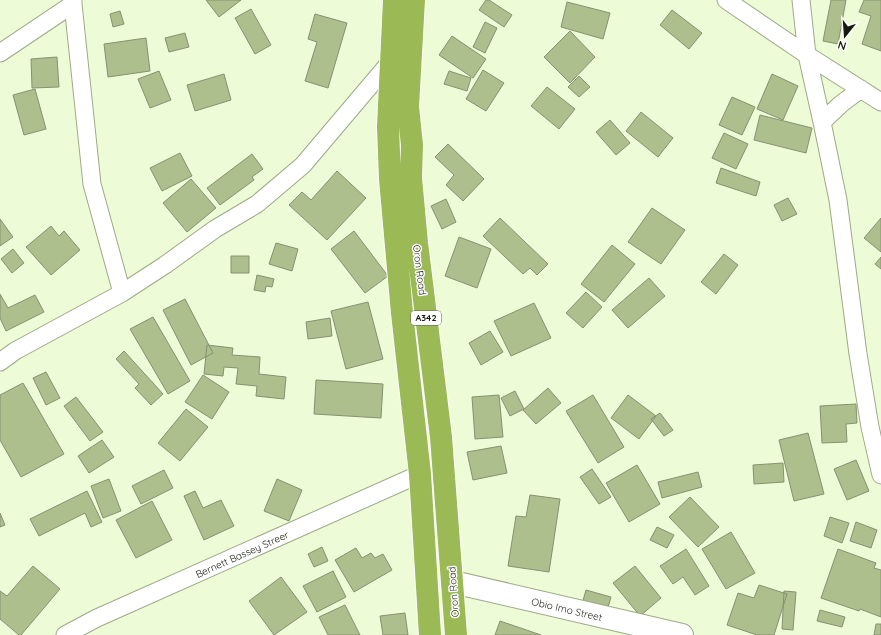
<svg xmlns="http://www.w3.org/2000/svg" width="881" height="635" viewBox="0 0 881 635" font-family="Quicksand,sans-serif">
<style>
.building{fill:#adbf8c;stroke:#869171}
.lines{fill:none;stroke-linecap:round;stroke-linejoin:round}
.street-casing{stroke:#9ea988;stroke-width:19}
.secondary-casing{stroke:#9ea988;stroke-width:24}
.highway-casing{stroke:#fff;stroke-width:24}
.street{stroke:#fff;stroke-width:17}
.secondary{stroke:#fff;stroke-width:22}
.highway{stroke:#9bb955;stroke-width:22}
.labels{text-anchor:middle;stroke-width:3;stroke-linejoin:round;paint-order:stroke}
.shield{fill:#fff;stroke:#5c5f56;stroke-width:1}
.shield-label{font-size:9px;font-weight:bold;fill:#161a0e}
.street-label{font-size:10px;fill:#161a0e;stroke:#fff}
</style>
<rect width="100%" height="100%" fill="#eefbd7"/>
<path class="building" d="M206,0H241L219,17Z
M486,0H489L512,15L504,27L479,10Z
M831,0H846L838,44L823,41Z
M864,0H881V51L862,44L871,16L859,12Z
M567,2L610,13L603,39L561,27Z
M251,9L271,45L255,54L235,18Z
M672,10L702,33L689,49L660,25Z
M120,11L124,24L113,27L110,14Z
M315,14L347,23L328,88L305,81L317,42L308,39Z
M485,22L497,28L485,53L473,47Z
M570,31L595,57L570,83L544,57Z
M185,33L189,47L169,52L165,38Z
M452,36L486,59L473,78L439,55Z
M146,38L150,71L108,77L104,44Z
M57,57L59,87L32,88L31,59Z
M483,70L504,83L486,111L466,99Z
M159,71L171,100L150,108L138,79Z
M449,71L471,78L467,91L444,84Z
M224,74L231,100L195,111L187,85Z
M772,74L798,86L783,120L757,109Z
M579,76L590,87L579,97L568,87Z
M547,87L575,109L559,129L531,106Z
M35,89L46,129L24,135L13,95Z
M732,97L755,107L742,135L719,125Z
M641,112L673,138L658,157L626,131Z
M760,115L812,128L806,153L754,140Z
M610,120L630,143L616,155L596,132Z
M724,133L748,144L736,169L712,158Z
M448,144L484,179L463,201L446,185L454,175L435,157Z
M180,153L192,176L162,191L150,168Z
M252,154L263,169L252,177L254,180L220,205L207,188Z
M721,168L760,182L756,196L716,183Z
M337,171L366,198L327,240L289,205L302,192L311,200Z
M191,179L216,208L187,232L163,203Z
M788,198L797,214L782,221L774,205Z
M446,199L456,222L442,229L431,206Z
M652,208L685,230L661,264L628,242Z
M500,218L548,264L537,275L530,268L523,274L483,236Z
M881,218V252L864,238Z
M0,219L13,237L0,246Z
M51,226L59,236L64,231L80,250L51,275L26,247Z
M354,231L388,276L365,293L331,249Z
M459,237L491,249L477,288L445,276Z
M276,243L298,249L292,271L269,264Z
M612,245L635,264L604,302L581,284Z
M13,249L24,263L12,273L1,259Z
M724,254L738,265L716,294L701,282Z
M231,256H249V273H231Z
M881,257V269L875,264Z
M257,275L274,279L272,287L266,286L265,292L254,290Z
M649,278L665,296L628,328L612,310Z
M586,292L602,307L583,328L566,313Z
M0,294L8,308L35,295L44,312L6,331L0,318Z
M185,299L213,353L191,365L163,310Z
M368,302L383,359L346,369L331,311Z
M534,303L551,338L511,356L494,321Z
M153,317L190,381L168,394L130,329Z
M330,318L332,336L308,339L306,322Z
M490,331L503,352L481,365L469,343Z
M207,345L233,348L232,355L260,357L259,374L286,377L284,399L256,396L257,386L236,384L238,368L224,367L223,376L204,374Z
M124,351L163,394L151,405L135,388L139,384L116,359Z
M46,372L60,398L46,405L33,378Z
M203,375L229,392L212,419L185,402Z
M316,380L383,384L381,418L314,414Z
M23,383L64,454L21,477L0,440V395Z
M548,388L561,403L536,424L523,410Z
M515,391L524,409L510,416L501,398Z
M499,395L503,437L475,439L472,397Z
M593,395L624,447L598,463L566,411Z
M628,395L656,416L639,439L611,418Z
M76,397L103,432L90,441L64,406Z
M856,404L857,423L846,424L847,442L822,443L820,406Z
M186,409L208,427L180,461L158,443Z
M660,413L673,430L664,436L651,419Z
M808,433L824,494L794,501L779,440Z
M102,440L114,457L89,473L78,456Z
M501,446L507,473L473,480L467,452Z
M856,460L869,491L847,500L834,469Z
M783,463L784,482L754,484L753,465Z
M637,465L660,504L629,522L606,483Z
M592,469L611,497L599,504L580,477Z
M164,470L173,488L141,504L132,486Z
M698,472L702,487L662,498L658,482Z
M109,479L121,511L103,518L91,486Z
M277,479L302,490L289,521L264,511Z
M87,491L102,522L91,527L85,513L39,536L30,519Z
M195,491L203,508L221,500L234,526L204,540L184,496Z
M530,495L560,499L549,572L508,566L516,516L526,517Z
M690,497L719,527L698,547L669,517Z
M152,501L172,540L136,558L116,520Z
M0,513L5,525L0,527Z
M830,517L849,523L842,543L824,536Z
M856,522L877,530L871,548L850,541Z
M657,527L674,535L667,548L650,540Z
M731,532L755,573L726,589L702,549Z
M322,547L328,561L314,567L308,554Z
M356,548L362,558L371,553L375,558L383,554L392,570L354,592L335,560Z
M686,549L709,586L695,595L683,577L673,584L660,566Z
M838,549L876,563L874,568L881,570V617L860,609L859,611L821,598Z
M33,566L60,589L21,635H19L0,619V591L7,596Z
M635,566L661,598L640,616L613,583Z
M333,571L346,597L317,612L303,586Z
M281,577L307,612L274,635L249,601Z
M759,585L787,594L774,635H757L727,625L738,593L754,598Z
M586,590L611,597L607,611L582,604Z
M784,591L796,592L793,630L782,629Z
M345,605L360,635H328L319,617Z
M820,610L845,617L842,627L817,621Z
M405,613L408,635H383L380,616Z
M500,621L541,635H495Z
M876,624H881V635H874Z"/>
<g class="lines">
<g class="street-casing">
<path id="street" d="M726,0L807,55L881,102
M801,0L807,55L822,122L838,200L858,354L870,427L881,475
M73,4L92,184L122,293
M0,53L73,4V0
M822,122L841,104L861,89
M0,362L15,351L122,293L165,265L215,229L257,204L303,165L391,61
M65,635L97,618L420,474"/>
</g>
<g class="secondary-casing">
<path id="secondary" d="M453,582L682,635"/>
</g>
<g class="highway-casing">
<path id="highway" d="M394,0L388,127L390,179L402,313L420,474L430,635
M414,0L408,107L412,145L411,178L417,243L441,437L456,635"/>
</g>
<use href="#street" class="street"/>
<use href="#secondary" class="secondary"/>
<use href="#highway" class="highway"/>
</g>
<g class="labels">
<rect class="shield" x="411" y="311" width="30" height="14" rx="3"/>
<g class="shield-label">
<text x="426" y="321">A342</text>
</g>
<g class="street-label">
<text transform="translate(420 270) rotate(83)" y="4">Oron Road</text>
<text transform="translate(242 554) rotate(-24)" y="4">Bernett Bassey Streer</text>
<text transform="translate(453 592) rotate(-94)" y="4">Oron Road</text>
<text transform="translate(567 609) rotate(13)" y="4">Obio Imo Street</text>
</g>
</g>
<g transform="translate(845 36) rotate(197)" stroke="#ffffff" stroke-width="3" paint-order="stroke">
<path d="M0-3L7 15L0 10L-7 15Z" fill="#161a0e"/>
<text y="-6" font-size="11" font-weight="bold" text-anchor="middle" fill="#161a0e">N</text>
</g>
</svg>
